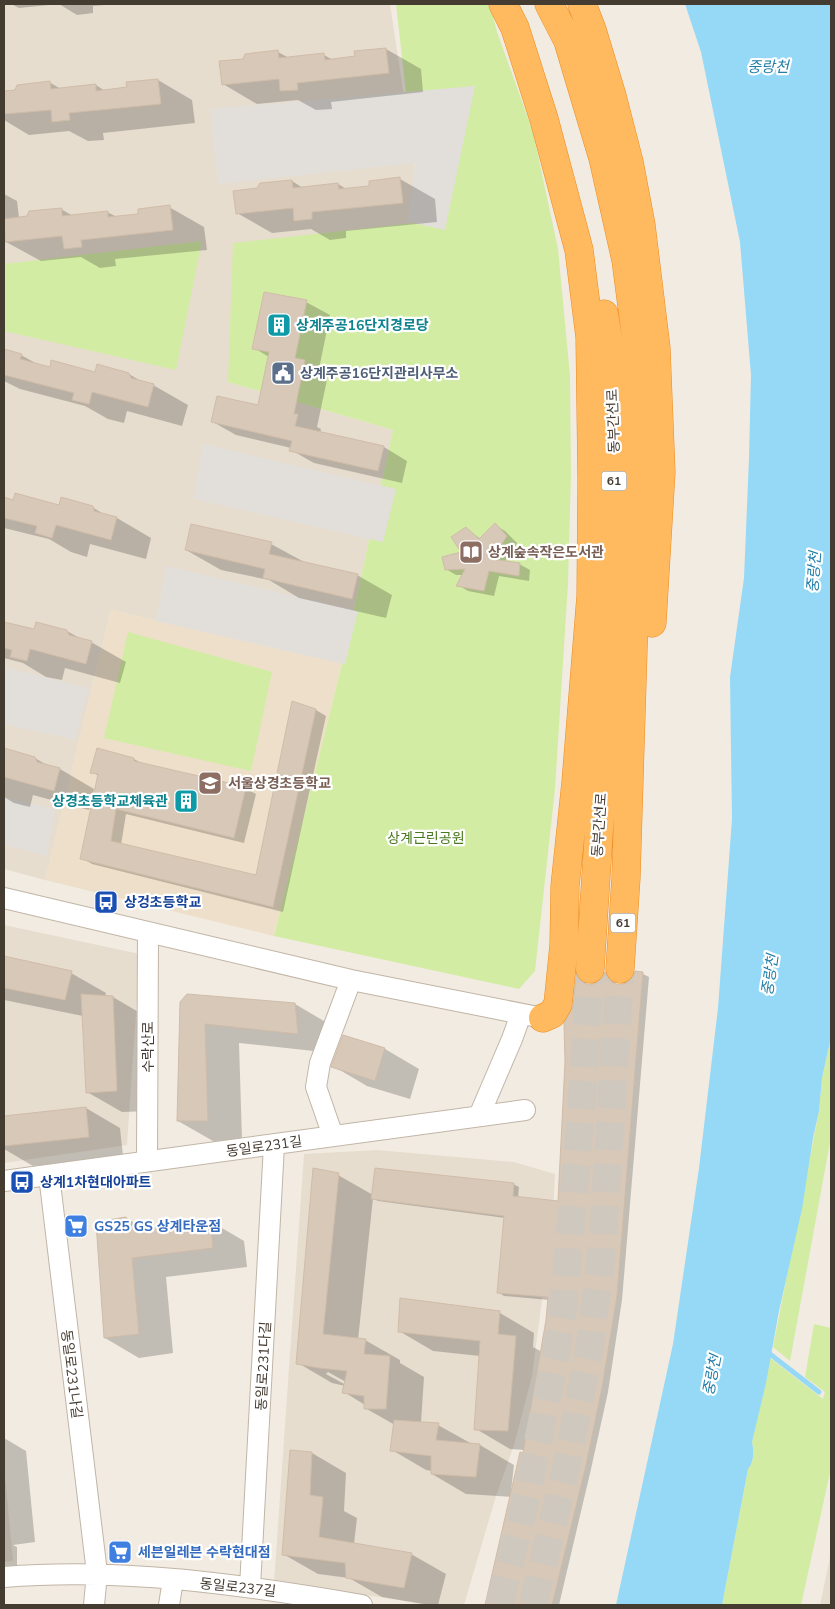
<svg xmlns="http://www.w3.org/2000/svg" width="835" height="1609" viewBox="0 0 835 1609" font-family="'Nunito Sans','Noto Sans KR',sans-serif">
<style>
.residential{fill:#e7ddce}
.education{fill:#eddfc9}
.green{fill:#d3eca4}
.parking{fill:#e2deda}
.water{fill:#95d9f7}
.shadow{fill:#0003;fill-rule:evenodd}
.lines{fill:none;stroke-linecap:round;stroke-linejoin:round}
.stream{stroke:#95d9f7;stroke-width:5}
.building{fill:#d8c8b8;stroke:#d0bca8}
.highway-tunnel{stroke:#cfc8be;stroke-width:28;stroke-dasharray:28 14;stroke-linecap:butt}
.minor-casing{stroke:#c1b5a6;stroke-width:22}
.highway-casing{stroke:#ec8c21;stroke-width:29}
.minor{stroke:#fff;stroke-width:20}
.highway{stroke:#ffb95f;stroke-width:28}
.labels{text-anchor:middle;stroke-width:4.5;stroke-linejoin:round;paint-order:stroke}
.shield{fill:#fff;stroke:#7c766f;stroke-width:1}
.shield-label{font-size:12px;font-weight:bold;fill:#443b31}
.culture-label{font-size:14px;font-weight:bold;fill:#0d838f;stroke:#fff;text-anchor:start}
.service-label{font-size:14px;font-weight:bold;fill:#4e5e75;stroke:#fff;text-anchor:start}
.street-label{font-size:14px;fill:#443b31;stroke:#fff}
.education-label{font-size:14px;font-weight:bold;fill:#785e54;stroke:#fff;text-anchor:start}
.park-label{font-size:14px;fill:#4c7a20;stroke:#fff}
.transit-label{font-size:14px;font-weight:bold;fill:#164399;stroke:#fff;text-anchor:start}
.shop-label{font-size:14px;font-weight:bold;fill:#366cbe;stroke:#fff;text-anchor:start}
.water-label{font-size:15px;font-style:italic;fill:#1f7da8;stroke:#fff}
</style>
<rect width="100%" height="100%" fill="#f2ebe1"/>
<path class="residential" d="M4,4H390L423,222L228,382L393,430L342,664L111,610L45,880L4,869Z
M4,925L140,954L127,1145L4,1163Z
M377,1150L514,1162L555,1174L553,1216L532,1376L514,1445L496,1496L464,1605H434L274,1582L304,1154Z
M4,1464L13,1561L4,1562Z
M831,1552V1605H820Z"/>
<path class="education" d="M111,610L342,664L274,936L45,880Z"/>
<path class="green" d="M396,4H490L497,32L533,132L558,249L570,376L571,474L568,584L555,789L535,971L519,989L274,936L342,664L393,430L228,382L233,243L423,222L406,93Z
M202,241L176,370L4,331V264Z
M128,632L272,672L251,771L104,738Z
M831,1037V1137L790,1361L773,1347L819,1111L822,1078Z
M814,1324L831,1328V1468L801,1605H722L748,1469C754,1462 754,1451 752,1442L770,1358L823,1399L825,1392L805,1377Z"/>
<path class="parking" d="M475,86L445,230L408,222L415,163L218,184L210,109Z
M203,444L396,489L383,542L194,499Z
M166,566L358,611L345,664L156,621Z
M4,667L89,688L75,740L4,724Z
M4,797L55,809L47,856L4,845Z"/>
<path class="water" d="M685,4H831V1037L822,1078L819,1111L813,1138L802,1209L779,1311L766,1383L752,1442C754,1451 754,1462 748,1469L722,1605H616L673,1344L699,1168L718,1008L732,819L730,677L744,578L749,458L751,375L740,242L701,52Z"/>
<path class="shadow" d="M11,4H117L93,6V13L77,15L59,4L19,8Z
M386,49L421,69L423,92L331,102L332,109L316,110L298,100L257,104L223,84L244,60L278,52L289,58L324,55L333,60L356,58Z
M158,80L192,100L195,123L103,133L104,140L88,141L69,131L29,135L4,120V92L16,91L49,82L61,89L96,85L105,91L128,89Z
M400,179L435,199L437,222L346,231V238L330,240L311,229L272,233L237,213L258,189L292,181L303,188L338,184L348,190L371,187L370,182Z
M4,194L17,201L19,218L61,209L73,216L107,212L117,217L140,215L169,207L204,227L207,250L115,259L116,266L100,268L81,257L41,261L6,242L4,227Z
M306,302L330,315L319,369L328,375L317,427L321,429L320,433L384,447L407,461L402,483L314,463L291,450V448L236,435L213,422L259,407L269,357L254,348Z
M4,350L21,355L39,365L51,368L96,373L129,374L144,383L153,385L188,405L182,426L127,411L124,423L108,419L85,406L20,389L4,381Z
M4,498L60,506L92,507L107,516L117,518L151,538L146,559L90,544L87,557L71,552L49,539L4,528Z
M495,525L505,531L517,543L505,562L519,564L530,570L529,581L499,576L494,596L468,591L458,585L463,575H456L446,569L463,553L466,529L481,539Z
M271,544L306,563L357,575L392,595L386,618L299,598L269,580L221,570L186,550Z
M4,623L34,631H67L83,640L91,642L126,662L120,683L65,668L62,680L46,677L23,663L4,658Z
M293,702L316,710L326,716L283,912L92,864L82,858L99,776L92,772L134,759L143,764L245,788L256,794L244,843L126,814L121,845L257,877Z
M5,750L35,758L50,767L60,769L94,789L89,810L33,795L30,807L14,803L4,797Z
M4,957L71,973L106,993L105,997H113L147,1017L152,1111L122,1112L87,1092L83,1016L4,1000Z
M606,974L611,976L615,984L619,986L628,984L643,974L649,977L622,1300L608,1392L591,1469L559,1605H487L512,1497L466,1494L432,1474V1471L426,1470L392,1450L395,1425L365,1408V1405L344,1392L345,1386L332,1383L298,1363L338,1175L373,1195L513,1184L519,1187L518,1198L559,1203L578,979L589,986L598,984L604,979ZM373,1198L378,1201L505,1218L498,1292L504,1296L549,1300L542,1352L533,1347L534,1333L500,1313L399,1331L433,1351L480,1356L476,1429L510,1449L525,1450L513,1491H511L514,1465L480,1445L472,1444L438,1425L421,1423L424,1377L400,1363V1360L365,1340H358ZM328,1372L346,1382V1385L326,1374Z
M182,1003L295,1004L329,1024L332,1053L239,1043L242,1140L213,1141L178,1121Z
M344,1037L385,1049L419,1069L410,1099L367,1086L333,1066Z
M86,1108L120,1128L123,1156L33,1166L4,1149V1118Z
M126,1218L147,1230L210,1221L244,1241L247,1267L166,1277L173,1353L139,1358L105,1338Z
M4,1438L26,1451L35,1542L13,1545L17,1547V1571L4,1573Z
M312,1453L346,1473L344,1511L357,1518L354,1544L411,1554L446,1574L438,1605H428L382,1597L349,1578L318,1574L283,1554Z"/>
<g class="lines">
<path class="stream" d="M766,1351L819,1392"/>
</g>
<path class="building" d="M386,48L389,73L297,83L298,90L280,91L279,79L222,85L219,61L243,59L245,54L278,50L279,58L324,53L325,60L355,56L354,51Z
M158,79L161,104L69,113L70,120L52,122L51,110L4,114V91L15,90L17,85L50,81L51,89L96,84V91L127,87L126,82Z
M400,177L403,203L312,212V219L294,221L293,208L236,214L233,191L257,188L260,183L292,180L293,188L338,183L339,189L369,186V181Z
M170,205L173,230L81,240L82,247L64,249L62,236L5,242L4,219L27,216L29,211L62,208V216L108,211V217L138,214V209Z
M264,292L307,300L295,358L305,360L294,414H298L295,426L384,446L378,471L289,451L292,441L211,422L217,396L258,405L269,352L252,349Z
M4,349L22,354L20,359L50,367L51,360L95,372L97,364L129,373L131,378L154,384L148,407L92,392L89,404L72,400L74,393L4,375Z
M15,493L59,505L61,497L93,506L94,511L117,517L111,540L56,525L52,538L35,533L37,526L4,518V497L13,500Z
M495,523L507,536L492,559L520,563L519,576L489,571L484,591L456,586L465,569L445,570L442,557L461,552L451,537L466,527L479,539Z
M191,524L272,542L269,554L358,574L352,599L263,578L265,569L185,550Z
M4,622L34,629L36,622L67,630L69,635L92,641L86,664L30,649L27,661L10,657L12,650L4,648Z
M292,701L316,709L273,907L80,859L98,774L90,773L97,748L134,758V761L246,787L234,838L116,809L111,841L256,875Z
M4,748L35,757L37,762L60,768L54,791L4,777Z
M4,956L72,971L65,1000L4,988Z
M635,971L643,972L617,1296L602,1388L586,1465L552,1605H485L520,1452L523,1453L546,1320L548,1297L497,1293L504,1216L371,1199L375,1168L514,1183L513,1196L558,1201L565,1062L564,1023L573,1006L576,977L582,982L589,985L597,983L603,978L605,972L606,976L611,982L619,985L627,983L633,978Z
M81,994L113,996L117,1091L86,1093Z
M187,994L295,1003L298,1034L205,1024L208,1121H177L180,1002Z
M343,1035L385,1048L375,1081L331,1067Z
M86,1107L89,1137L4,1146V1116Z
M313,1168L339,1173L323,1334L366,1339L364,1354L390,1356L386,1409H364V1396L342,1393L347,1371L319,1368L296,1364Z
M126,1217L134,1231L210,1220L213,1248L132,1258L139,1334L104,1338L96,1222Z
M400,1298L500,1311L498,1334L516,1336L508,1431L474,1430L480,1341L398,1332Z
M394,1420L439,1423L436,1440L480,1444L476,1477L431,1474V1456L390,1451Z
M290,1450L312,1452L310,1495L323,1497L319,1537L412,1553L404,1588L346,1578L345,1563L282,1555Z"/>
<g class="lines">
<path class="highway-tunnel" d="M499,1605L527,1495L555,1359L563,1309L582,1102L590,969
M533,1605L567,1464L589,1351L600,1265L604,1220L620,969"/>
<g class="minor-casing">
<path id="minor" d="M4,898L351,980L543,1018
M479,1116L512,1039L521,1014
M333,1136L316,1087L320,1063L351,980
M147,1161L148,932
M49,1175L97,1573L94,1605
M4,1181L525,1110
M4,1577C123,1567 244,1585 362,1605
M250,1587L274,1145
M169,1605L173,1580"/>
</g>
<g class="highway-casing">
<path id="highway" d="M503,4L515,28L544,119L579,250L590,337L592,480L591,596L576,782L565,886L564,945L558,1004L552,1014L543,1018
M549,4L568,41L603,158L626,260L636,337L640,424L626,878L620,969
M582,4L592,30L612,96L629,162L641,225L656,348L661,472L652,623
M590,969L610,659L615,424L608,339L604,314"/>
</g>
<use href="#minor" class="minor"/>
<use href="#highway" class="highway"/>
</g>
<defs>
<g id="building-square" transform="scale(1.25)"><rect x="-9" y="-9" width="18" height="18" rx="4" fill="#0f9aa8" stroke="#fff"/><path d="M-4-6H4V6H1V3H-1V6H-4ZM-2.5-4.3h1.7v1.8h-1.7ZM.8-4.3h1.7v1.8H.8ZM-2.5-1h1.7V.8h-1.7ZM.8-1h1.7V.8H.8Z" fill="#fff"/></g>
<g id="civic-square" transform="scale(1.25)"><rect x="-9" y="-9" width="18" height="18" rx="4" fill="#5c6f8a" stroke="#fff"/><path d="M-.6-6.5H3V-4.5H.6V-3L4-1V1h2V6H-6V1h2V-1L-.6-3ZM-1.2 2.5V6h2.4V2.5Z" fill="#fff"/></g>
<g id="library-square" transform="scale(1.25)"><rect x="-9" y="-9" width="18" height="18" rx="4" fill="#8d6e63" stroke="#fff"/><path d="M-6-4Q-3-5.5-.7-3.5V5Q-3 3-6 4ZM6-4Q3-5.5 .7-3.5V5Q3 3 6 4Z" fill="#fff"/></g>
<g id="school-square" transform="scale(1.25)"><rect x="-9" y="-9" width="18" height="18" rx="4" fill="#8d6e63" stroke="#fff"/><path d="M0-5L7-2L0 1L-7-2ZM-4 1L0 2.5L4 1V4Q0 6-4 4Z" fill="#fff"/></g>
<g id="bus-square" transform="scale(1.25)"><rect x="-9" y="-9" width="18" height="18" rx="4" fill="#1a4fb4" stroke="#fff"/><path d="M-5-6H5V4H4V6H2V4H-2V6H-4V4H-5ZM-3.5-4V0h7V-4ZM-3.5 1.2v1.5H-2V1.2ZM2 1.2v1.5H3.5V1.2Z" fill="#fff"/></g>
<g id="supermarket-square" transform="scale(1.25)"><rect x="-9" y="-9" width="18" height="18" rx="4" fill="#3f7fe0" stroke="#fff"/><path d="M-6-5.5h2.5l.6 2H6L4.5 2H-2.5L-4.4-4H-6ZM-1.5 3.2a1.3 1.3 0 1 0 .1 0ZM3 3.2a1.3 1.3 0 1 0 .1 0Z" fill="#fff"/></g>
</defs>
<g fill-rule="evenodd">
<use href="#building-square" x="279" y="325"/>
<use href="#civic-square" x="283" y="373"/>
<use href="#library-square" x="471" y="552"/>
<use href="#school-square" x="210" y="783"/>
<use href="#building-square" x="186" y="801"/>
<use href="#bus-square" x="106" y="902"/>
<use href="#bus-square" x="22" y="1182"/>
<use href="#supermarket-square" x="76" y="1226"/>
<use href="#supermarket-square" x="120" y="1552"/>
</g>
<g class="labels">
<g class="shield">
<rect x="601.5" y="471.5" width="25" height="19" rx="4"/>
<rect x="610.5" y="913.5" width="25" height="19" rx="4"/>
</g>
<g class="shield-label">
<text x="614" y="485">61</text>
<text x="623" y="927">61</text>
</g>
<g class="culture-label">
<text x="296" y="330">상계주공16단지경로당</text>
<text x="168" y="806" text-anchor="end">상경초등학교체육관</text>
</g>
<g class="service-label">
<text x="300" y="378">상계주공16단지관리사무소</text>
</g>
<g class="street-label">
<text transform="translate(613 421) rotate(-92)" y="5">동부간선로</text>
<text transform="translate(599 825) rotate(-86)" y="5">동부간선로</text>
<text transform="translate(148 1047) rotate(-90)" y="5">수락산로</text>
<text transform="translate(264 1146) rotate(-8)" y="5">동일로231길</text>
<text transform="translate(263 1366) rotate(-87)" y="5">동일로231다길</text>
<text transform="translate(72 1374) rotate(83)" y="5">동일로231나길</text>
<text transform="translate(238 1587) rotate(6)" y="5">동일로237길</text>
</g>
<g class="education-label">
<text x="488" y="557">상계숲속작은도서관</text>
<text x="228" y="788">서울상경초등학교</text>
</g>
<g class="park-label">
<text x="426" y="843">상계근린공원</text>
</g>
<g class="transit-label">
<text x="124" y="907">상겅초등학교</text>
<text x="40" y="1187">상계1차현대아파트</text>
</g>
<g class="shop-label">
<text x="94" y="1231">GS25 GS 상계타운점</text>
<text x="138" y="1557">세븐일레븐 수락현대점</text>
</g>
<g class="water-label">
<text x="768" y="72">중랑천</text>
<text transform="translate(814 572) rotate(-86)" y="5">중랑천</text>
<text transform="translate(770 975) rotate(-82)" y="5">중랑천</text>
<text transform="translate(712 1375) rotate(-79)" y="5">중랑천</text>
</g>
</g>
<rect width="835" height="1609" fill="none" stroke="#443b31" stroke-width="10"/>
</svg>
